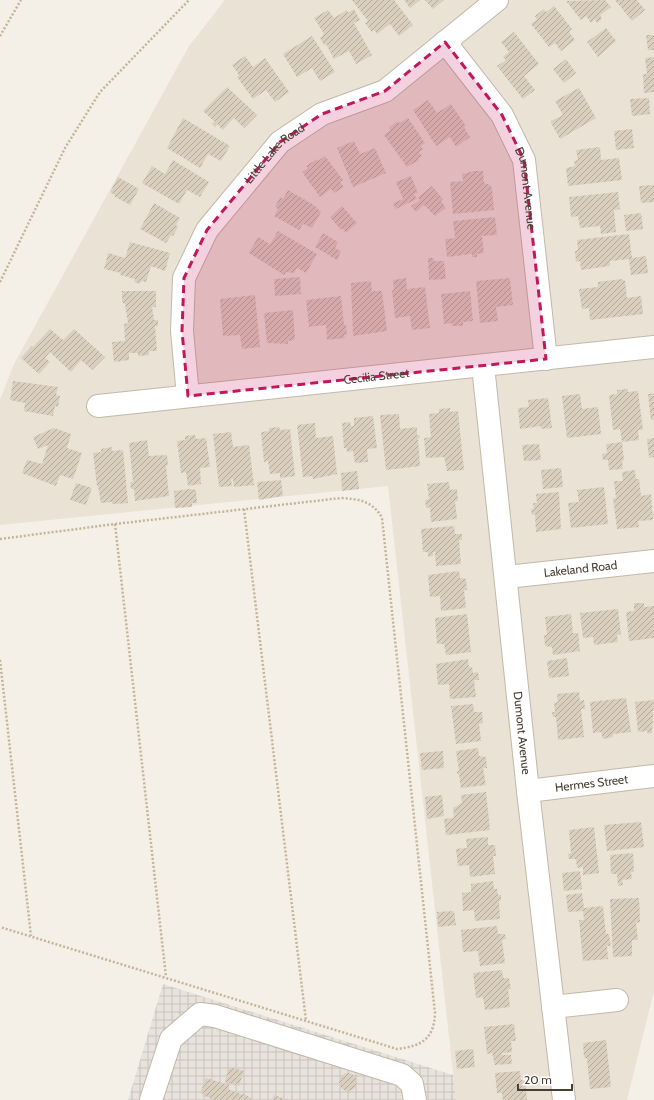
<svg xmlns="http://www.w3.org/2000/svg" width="654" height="1100" viewBox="0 0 654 1100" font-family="Cabin,sans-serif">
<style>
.residential{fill:#e9e2d5}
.industrial{fill:url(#industrial-grid)}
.building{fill:url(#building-hatch)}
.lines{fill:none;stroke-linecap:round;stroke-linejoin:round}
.minor-casing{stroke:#c1b8a9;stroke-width:24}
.path{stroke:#c4b399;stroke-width:2.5;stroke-dasharray:2 2;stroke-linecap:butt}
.minor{stroke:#fff;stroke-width:22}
.marked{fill:#c2185b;fill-opacity:0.2;stroke:#c2185b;stroke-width:3;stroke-dasharray:8 5;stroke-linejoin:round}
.labels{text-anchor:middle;stroke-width:3;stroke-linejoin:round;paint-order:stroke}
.street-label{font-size:12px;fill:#494035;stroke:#fff}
</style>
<defs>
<pattern id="industrial-grid" width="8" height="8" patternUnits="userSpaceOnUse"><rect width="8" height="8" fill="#e7e2dc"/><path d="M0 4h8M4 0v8" fill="none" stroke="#c8c3bd"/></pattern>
<pattern id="building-hatch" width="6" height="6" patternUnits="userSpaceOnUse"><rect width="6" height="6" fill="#dacebf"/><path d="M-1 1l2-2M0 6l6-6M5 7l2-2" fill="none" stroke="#b3a99c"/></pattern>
</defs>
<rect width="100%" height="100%" fill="#f5f0e7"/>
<path class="residential" d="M225,0H654V991L627,1100H456L388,486L0,525V400L14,364L189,46Z"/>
<path class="industrial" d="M163,984L453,1075L456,1100H128Z"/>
<path class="building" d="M352,0H394L413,25L399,36L390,24L377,34L374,30L372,32L365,23L368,21Z
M404,0H420L410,8Z
M425,0H444L433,9Z
M605,0L611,7L600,15L602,19L597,23L595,19L591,23L586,16L581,20L566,1Z
M615,0H637L645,10L632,21Z
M554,6L572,29L569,32L575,40L561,51L555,43L549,47L531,24L537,19L535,16L544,9L546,12Z
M354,9L360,20L354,23L372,55L356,64L349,51L334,59L326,44L324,45L320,38L324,34L314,18L328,10L334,18L347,10L348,13Z
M606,28L616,41L598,57L587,42Z
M514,32L539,64L524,76L535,90L523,99L497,66L506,60L503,57L509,52L501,42Z
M646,35H654V50H648Z
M312,36L335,72L320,81L312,68L297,77L283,54Z
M245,56L253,67L265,58L289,92L275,102L266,90L253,99L237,77L239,75L232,65Z
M654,57V92L644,93L643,74H647L645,58Z
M566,59L576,73L564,83L553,69Z
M227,87L257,115L244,128L234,118L223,130L217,124L215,127L212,124L215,122L203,111Z
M579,88L596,118L560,139L551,123V121L563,115L555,101Z
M649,98L650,114L632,116L630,99Z
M428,100L437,113L451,104L466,126L464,127L470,137L456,147L450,137L436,146L413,110Z
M183,118L230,146L221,161L208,154L200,168L167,148Z
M408,118L425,143L421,146L423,150L419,152L422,156L418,158L419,160L407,167L384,135L390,130L389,127L398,121L399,123Z
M632,129L634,148L616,150L614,131Z
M354,141L360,154L375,148L386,173L353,187L337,148Z
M600,147L601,160L619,158L622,180L568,186L566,168L575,166L574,161L578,160L576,150Z
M325,156L343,180L340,182L344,187L334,193L331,189L320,197L302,172L308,168L306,166L317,159L318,161Z
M173,160L209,182L200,197L187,190L179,204L142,183L152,166L165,174Z
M474,171H483L484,183L490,185L492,188L494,210L453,214L450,182L463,181L462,174Z
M411,176L418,193L414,194L417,199L396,209L393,203L403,199L396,182Z
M118,177L139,189L130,205L114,196L115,195L110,192Z
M654,185V202L641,203L639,186Z
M432,186L443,199L441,201L446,208L435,216L424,205L416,212L411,206L420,200L418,197Z
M288,190L314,205L321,212L312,228L303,224L299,230L274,216L278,209L275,207L280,197L283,199Z
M618,192L620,209L614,210L616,232L601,234L600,226L580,228L578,216L571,217L569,197Z
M154,203L180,218L176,225L178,227L173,236L171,235L166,243L140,229Z
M342,206L357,223L346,233L342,228L341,230L330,217Z
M641,213L643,229L626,231L624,215Z
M495,217L497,235L482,236L484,253L477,254V257H472V254L447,257L445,239L455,238L453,221Z
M278,231L317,254L306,273L297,268L294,273L286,272L284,275L249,253L258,237L270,244Z
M323,233L338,242L335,248L341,251L337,260L315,247Z
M629,234L632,258L646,256L648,273L631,275L629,259L610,261V266L581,270L580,261L576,262L575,251L578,250L577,240Z
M130,242L170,253L165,271L151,266L146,282L141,281L140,284L134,282L135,279L120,275L121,273L104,269L108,253L125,258Z
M428,258H434V261H444L446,279L429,280Z
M300,277L301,294L275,296L274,279Z
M406,278L407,289L425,287L430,328L412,330L410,316L395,318L392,291L394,290L393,280Z
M510,278L513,305L496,307L498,321L480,323L476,281Z
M622,279L625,281L627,298L641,296L643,314L590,320L589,308L582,309L579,289L598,287V282Z
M371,281L372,293L373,291H382L387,331L353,336L351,283Z
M122,291H156V307H152L154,320H158V326H155L157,351H149V355L138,356V353H129V360L114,362L112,342L125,341L124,324L128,323L125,304L122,302Z
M470,291L473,321L463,322V326H452V323L444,324L441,294Z
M255,295L260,347L242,349L240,335L223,336L220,299Z
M341,296L344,325H346L347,335H344L345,338L327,340L326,325L309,327L306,300Z
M293,310L295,340L288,341V344L267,343L264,313Z
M50,329L63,340L74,329L105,357L92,370L81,360L71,372L50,352L45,358L50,362L39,374L21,358L32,346L33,347Z
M13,381L58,387L56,395L60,396L58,407L55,406L53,416L24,411L25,403L10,400Z
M628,389V392L638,391L643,430H638L639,440L622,442L620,429L613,430L609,395L617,394V390Z
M654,393V420H651L648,394Z
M580,394L582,409L598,407L601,434L567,438L562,396Z
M548,398L552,428L541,429V426L520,429L518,408L529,407L528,400Z
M450,408V412L458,411L464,470L447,471L444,457L426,458L424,438L431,437L429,414L439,413V409Z
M399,414L400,429L417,427V435H419L420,438H418L420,466L386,470L380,415Z
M373,416L377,448L367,449L368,462L355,463L353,451L347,452L346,448H344L342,423L350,422L351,426H354V418Z
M315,423L316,438L333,436L337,474L313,479L312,476L303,477L297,425Z
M279,427L280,430L290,429L295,476L280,478V473L270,474L268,461L264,462L261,432L269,431V428Z
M54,428L71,434L67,448L82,453L73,479L60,475L56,486L22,473L27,460L42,464L48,445L38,449L33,437Z
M231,432L233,447L249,445L254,485L234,487L233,479H231L232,486L219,487L213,434Z
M195,435L196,439L206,438L210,467L200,468L201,484L188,486L186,472L181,473L177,441L185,440V436Z
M654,438V457L649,458L647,439Z
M147,440L149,456L167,455L168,465L166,466L169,496L135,501L134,489H131L130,482H133L129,443Z
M622,442L624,460L622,461L623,469L609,470L608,460H603L602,454L607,453L606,444Z
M539,444L541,460L524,461L522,445Z
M112,447V451L123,450L128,503L112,504V502L101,503L98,486H97L93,453L101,452V449Z
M561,468L563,487L543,489L541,470Z
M635,470L636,479H639L641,496L651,494L653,520L638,521L639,527L617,529L613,498H616L614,481H623L622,472Z
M357,471L359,489L342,491L341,473Z
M281,480L283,496L259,500L257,482Z
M449,482L450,490L457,489L458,501H455L457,519L431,522L430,507L426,508L425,500L429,499L427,484Z
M76,483L92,488L86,505L70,500Z
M604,487L608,524L571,528L568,503L579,502L577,490Z
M190,489L196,490L197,503H192V507L175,508L174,491Z
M559,492L561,529L536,532L535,514L532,515L531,509H534L533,503H537L536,494Z
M454,526L455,534H462V540H459L461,564L436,566L435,552H433V556L428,557V552H423L421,529Z
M459,571L460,578L466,579L467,590H464L466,608L441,611L440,596L430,597L428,575Z
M634,603H644V607L654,606V638L629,641L626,612L634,611Z
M618,609L621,634L617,635L618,642L594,645L593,637L583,638L580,613Z
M467,614L471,652L446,655L444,644H437L435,618Z
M571,614L573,633H578L580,651L553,655L552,647L545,646L544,635H547L545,617Z
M567,658L569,676L549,678L547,661Z
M468,659L469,667H472L473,673L478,672L479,680H474L476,697L450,699L449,684L438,685L436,664Z
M579,692L580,701L584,700L585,709H581L584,737L558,740L556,717H553L552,712H555L554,703L558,702L557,694Z
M626,698L631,732L613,734V737L603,739L601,732L593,733L590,702Z
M654,700L652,733L648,734L647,731L638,732L635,702Z
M473,704L474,712H482L483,723L479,724L481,741L456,744L451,706Z
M478,748L479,756L486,757L487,768H483L486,785L461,788L459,774H457V772L459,771L456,751Z
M443,751L444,768L422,770L420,753Z
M486,792L490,830L446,835L444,819L454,818L453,808L462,803L461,795Z
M442,795L444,816L427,819L425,797Z
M641,822L644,847L607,851L604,825Z
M594,827L599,873L583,875V867L577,868L576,859H569L568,854L571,853L569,830Z
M488,837V845H495L496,856H493L495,874L470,877L469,865L458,866L456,849L467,848L466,839Z
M633,853L634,872H631L632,879L622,880L623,885L618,886L617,874H611L610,855Z
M580,871L582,889L564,891L562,873Z
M493,881L494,889H497L498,895H501V900L499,901L500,919L475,921L474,910L463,911L462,893L471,892V884Z
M582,893L584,908L603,906L606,934H609L611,946H607L608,959L583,961L579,920H584L583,911L568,912L566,895Z
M639,898L640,922L636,923L638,940H632V956L613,957L610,899Z
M454,911L456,925L438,927L437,912Z
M497,926L498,934H505L506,939L502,940L505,963L480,966L478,951L463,952L461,930Z
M502,970L503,978H509L511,989H508L510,1007L485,1010L483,997L476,998L473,973Z
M514,1024L516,1041H511L512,1052L502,1053V1055H511L512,1064L495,1065L492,1053L487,1054L484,1027Z
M606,1040L611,1087L590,1089L587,1059L584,1057L583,1043Z
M473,1049L475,1067L457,1069L455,1051Z
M229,1067L244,1071L239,1086L225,1082Z
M520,1071L521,1080H525L527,1100H503L502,1093H497L495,1073Z
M339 1082a9 9 0 1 1 18 0a9 9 0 1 1-18 0Z
M206,1078L229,1085L228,1089L243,1095V1093L253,1100H210V1098L204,1096L201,1091Z
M274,1095L289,1100H272Z"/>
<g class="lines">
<g class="minor-casing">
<g id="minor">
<path id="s1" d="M445,42L502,115L524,160L546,359"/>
<path id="s2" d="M483,366L528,791L564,1100"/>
<path id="s3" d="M188,396L182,331L184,278L207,230L280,142L322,114L385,91L497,0"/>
<path id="s4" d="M98,406L654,347"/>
<path id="s5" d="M507,577L654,561"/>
<path id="s6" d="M528,791L654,776"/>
<path d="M553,1007L617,1000"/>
<path d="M151,1100L171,1039L200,1014L215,1016L402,1075L412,1084L415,1100"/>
</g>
</g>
<path class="path" d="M0,36L21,0
M0,282L65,148L100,92L189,0
M244,509L306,1021
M115,524L166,977
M0,539L115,524L341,498C359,499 373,501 382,518L435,1013C434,1039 422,1046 397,1049L0,927
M0,660L31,936"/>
<use href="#minor" class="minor"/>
</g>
<path class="marked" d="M445,42L502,115L524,160L546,359L188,396L182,331L184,278L207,230L280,142L322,114L385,91Z"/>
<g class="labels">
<g class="street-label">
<text dy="4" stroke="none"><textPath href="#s3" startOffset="274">Little Lake Road</textPath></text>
<text dy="4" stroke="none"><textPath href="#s1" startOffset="171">Dumont Avenue</textPath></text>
<text dy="4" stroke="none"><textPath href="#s4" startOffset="280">Cecilia Street</textPath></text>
<text dy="4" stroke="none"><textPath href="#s5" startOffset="74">Lakeland Road</textPath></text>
<text dy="4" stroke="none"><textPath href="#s2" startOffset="369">Dumont Avenue</textPath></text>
<text dy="4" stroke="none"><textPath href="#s6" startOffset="64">Hermes Street</textPath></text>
</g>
</g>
<path d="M518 1084v6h54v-6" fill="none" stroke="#494035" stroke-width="2"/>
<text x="524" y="1084" font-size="12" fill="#494035" stroke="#ffffff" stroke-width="3" paint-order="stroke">20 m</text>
</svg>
